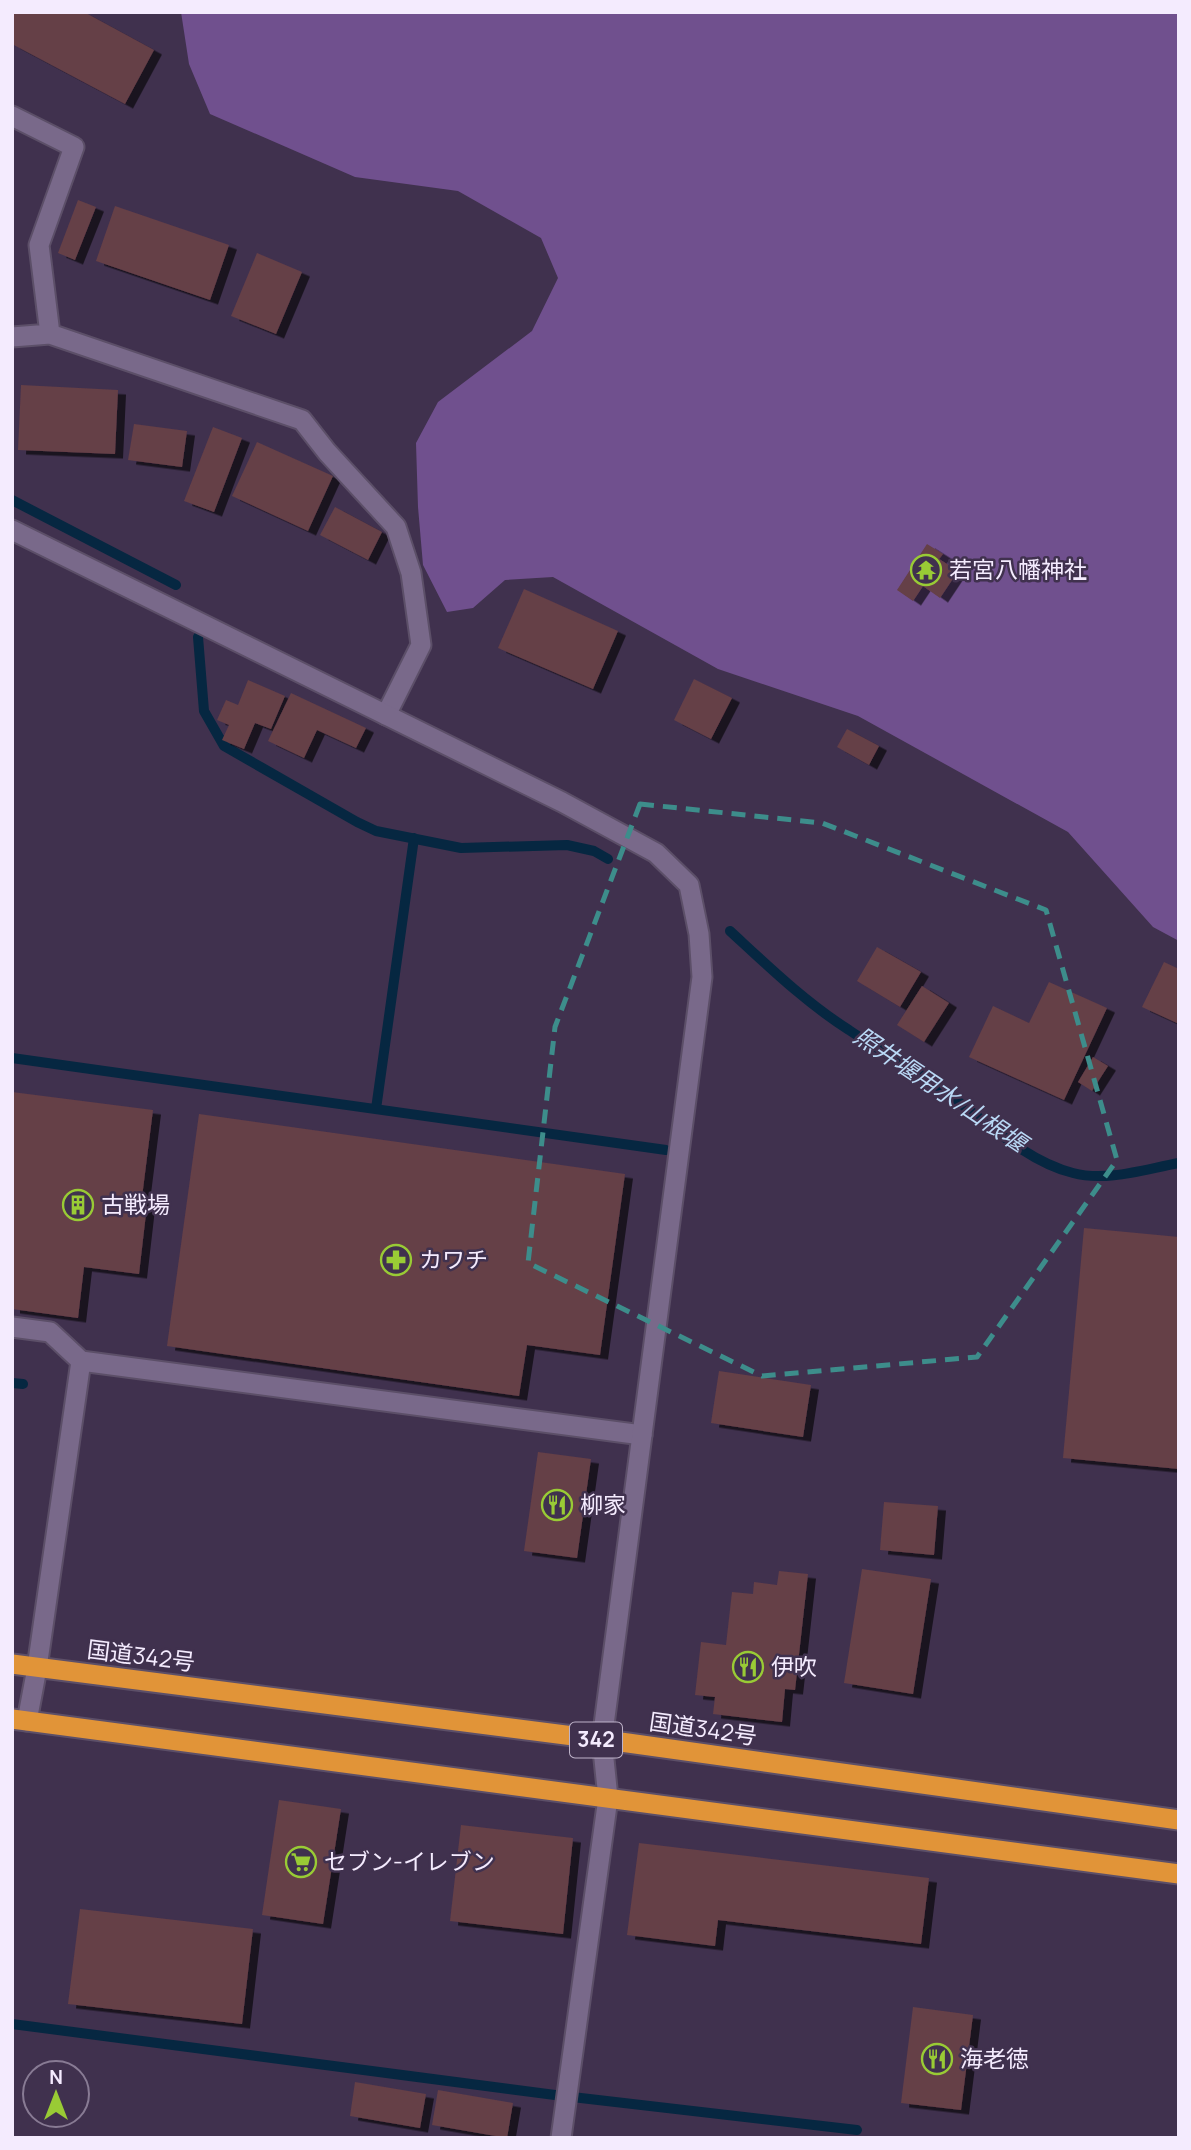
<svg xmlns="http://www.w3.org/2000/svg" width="1191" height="2150" viewBox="0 0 1191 2150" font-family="Manrope,'Noto Sans JP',sans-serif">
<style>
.forest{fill:#70508e}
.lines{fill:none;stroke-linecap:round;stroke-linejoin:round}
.stream{stroke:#062741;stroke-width:10}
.building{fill:#653f47;filter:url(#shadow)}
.service-casing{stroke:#5c4f68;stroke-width:23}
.minor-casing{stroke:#5c4f68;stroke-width:23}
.trunk-casing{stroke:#5c4f68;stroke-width:23}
.service{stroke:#79698a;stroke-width:19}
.minor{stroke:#79698a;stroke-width:19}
.trunk{stroke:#e19438;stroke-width:19}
.marked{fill:none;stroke:#3d8d8b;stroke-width:5;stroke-dasharray:14 9;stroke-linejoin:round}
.labels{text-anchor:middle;stroke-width:5;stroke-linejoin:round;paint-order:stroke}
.shield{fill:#40314e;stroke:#beb3c9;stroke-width:2}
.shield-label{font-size:21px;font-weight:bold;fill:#f4ebfe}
.poi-label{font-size:23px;fill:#f4ebfe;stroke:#40314e;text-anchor:start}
.street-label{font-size:23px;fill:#f4ebfe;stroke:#40314e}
.water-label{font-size:24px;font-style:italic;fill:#b9d8f5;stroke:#40314e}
</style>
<defs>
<filter id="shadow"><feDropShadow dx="8" dy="4.5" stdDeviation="0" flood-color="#0009"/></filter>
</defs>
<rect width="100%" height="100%" fill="#40314e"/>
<path class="forest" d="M181,12H1179V941L1153,927L1068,832L858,716L718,669L553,577L505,580L473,608L447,612L423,565L418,507L416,443L438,402L532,331L558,278L541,238L458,191L355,177L210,114L189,64Z"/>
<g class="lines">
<path class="stream" d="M12,500L176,585
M198,637L204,711L224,746L357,822L376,831L461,848L567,845L594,851L608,859
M730,931C768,966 805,1002 849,1030C878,1050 910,1066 939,1087C980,1116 1024,1161 1073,1173C1107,1182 1145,1169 1179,1163
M12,1058L666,1150
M376,1109L414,838
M12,1383L23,1384
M12,2024L555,2095L857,2130"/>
</g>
<path class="building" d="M12,12H84L154,50L125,104L12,44Z
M78,200L96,207L75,260L58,253Z
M115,206L229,245L210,300L96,261Z
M257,253L302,272L276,334L231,316Z
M21,385L118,390L115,454L18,450Z
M134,424L187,431L182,467L128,460Z
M213,427L242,438L214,512L184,501Z
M257,442L333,476L308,531L232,496Z
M335,507L382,532L368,560L320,535Z
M927,544L943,554L939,559L958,571L940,598L923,586L913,601L897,590Z
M524,589L618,631L593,689L498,648Z
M694,679L732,698L711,739L674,720Z
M248,680L285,696L271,729L255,723L244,749L222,740L229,725L217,720L226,700L238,705Z
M291,693L366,728L356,748L317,730L304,758L268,741Z
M847,729L879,746L869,765L837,747Z
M877,947L921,972L900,1007L857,981Z
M1164,962L1179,969V1024L1142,1007Z
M1049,982L1107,1008L1064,1100L969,1057L993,1006L1029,1023Z
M922,986L949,1003L924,1042L897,1025Z
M1093,1057L1108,1066L1092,1091L1078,1082Z
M12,1092L153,1110L141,1205H147L139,1274L84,1267L78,1318L12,1309Z
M199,1114L625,1174L600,1355L527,1345L519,1396L167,1346Z
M1084,1228L1179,1237V1469L1063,1458Z
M719,1371L811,1385L803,1437L711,1423Z
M538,1452L591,1459L577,1558L524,1551Z
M884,1502L938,1506L934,1555L880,1550Z
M862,1569L931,1579L913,1694L844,1683Z
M779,1571L808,1574L795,1690L785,1689L782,1722L713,1714L715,1697L695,1695L701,1642L726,1645L732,1592L753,1594L754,1582L777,1585Z
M279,1800L341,1809L323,1924L262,1915Z
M461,1825L573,1838L563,1934L450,1921Z
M639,1843L929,1878L921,1944L718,1920L715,1946L627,1935Z
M80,1909L253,1929L242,2024L68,2004Z
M913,2007L973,2015L961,2110L901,2103Z
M355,2082L426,2094L420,2128L350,2116Z
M438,2090L513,2103L507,2138L432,2125Z"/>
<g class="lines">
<g class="service-casing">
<path id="service" d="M12,116L74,147L39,245L50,334
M12,337L50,334L302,420L327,452L396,527L411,573L421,645L386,715
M12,1327L50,1332L81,1361
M27,1721L37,1668L81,1361L642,1435"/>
</g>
<g class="minor-casing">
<path id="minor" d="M12,530L562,802L656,853L689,885L699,934L702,977L602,1740L608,1798L561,2138"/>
</g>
<g class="trunk-casing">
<path id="trunk" d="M12,1664L628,1743L1179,1820
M12,1719L1179,1874"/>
</g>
<use href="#service" class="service"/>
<use href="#minor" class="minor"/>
<use href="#trunk" class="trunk"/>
</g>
<path class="marked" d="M640,804L822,823L1046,910L1117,1160L977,1357L762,1376L528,1263L555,1027Z"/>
<defs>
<g id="temple-ring" transform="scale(1.575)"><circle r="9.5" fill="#40314e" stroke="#99cb35" stroke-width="1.5"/><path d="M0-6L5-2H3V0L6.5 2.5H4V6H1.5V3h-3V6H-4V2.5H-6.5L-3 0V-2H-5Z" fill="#99cb35"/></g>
<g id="building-ring" transform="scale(1.575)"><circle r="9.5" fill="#40314e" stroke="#99cb35" stroke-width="1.5"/><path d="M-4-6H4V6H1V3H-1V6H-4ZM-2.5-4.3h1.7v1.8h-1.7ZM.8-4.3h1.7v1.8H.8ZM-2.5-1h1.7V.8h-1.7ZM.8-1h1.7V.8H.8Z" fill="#99cb35"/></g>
<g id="pharmacy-ring" transform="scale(1.575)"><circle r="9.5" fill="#40314e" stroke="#99cb35" stroke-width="1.5"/><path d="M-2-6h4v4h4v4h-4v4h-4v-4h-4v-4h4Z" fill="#99cb35"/></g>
<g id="restaurant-ring" transform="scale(1.575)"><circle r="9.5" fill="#40314e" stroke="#99cb35" stroke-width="1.5"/><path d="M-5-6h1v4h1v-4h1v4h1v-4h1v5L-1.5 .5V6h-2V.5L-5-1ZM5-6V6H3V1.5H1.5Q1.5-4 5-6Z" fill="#99cb35"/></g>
<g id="supermarket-ring" transform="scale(1.575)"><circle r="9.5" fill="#40314e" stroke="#99cb35" stroke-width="1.5"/><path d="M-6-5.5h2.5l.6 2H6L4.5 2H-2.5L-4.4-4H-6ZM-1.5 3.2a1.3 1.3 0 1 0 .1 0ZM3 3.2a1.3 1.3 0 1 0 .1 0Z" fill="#99cb35"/></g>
</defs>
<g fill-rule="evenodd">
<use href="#temple-ring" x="926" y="570"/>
<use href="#building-ring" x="78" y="1205"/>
<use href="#pharmacy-ring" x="396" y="1260"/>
<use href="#restaurant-ring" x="557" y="1505"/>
<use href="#restaurant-ring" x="748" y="1667"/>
<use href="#supermarket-ring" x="301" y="1862"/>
<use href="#restaurant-ring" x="937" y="2059"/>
</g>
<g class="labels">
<rect class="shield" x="570" y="1722.5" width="52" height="35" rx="5"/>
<g class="shield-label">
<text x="596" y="1747">342</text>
</g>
<g class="poi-label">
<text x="949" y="578">若宮八幡神社</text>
<text x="101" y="1213">古戦場</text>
<text x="419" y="1268">カワチ</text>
<text x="580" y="1513">柳家</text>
<text x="771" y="1675">伊吹</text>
<text x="324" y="1870">セブン-イレブン</text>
<text x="960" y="2067">海老徳</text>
</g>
<g class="street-label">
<text transform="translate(141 1656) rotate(7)" y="8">国道342号</text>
<text transform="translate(703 1729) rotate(8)" y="8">国道342号</text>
</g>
<g class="water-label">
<text transform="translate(940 1090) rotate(34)" y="8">照井堰用水/山根堰</text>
</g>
</g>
<rect width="1191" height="2150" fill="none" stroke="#f4ebfe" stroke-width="28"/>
<g transform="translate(56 2094)"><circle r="33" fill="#40314e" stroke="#887b94" stroke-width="2"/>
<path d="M0-5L12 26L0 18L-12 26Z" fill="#99cb35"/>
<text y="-10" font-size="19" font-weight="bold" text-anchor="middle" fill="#f4ebfe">N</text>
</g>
</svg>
